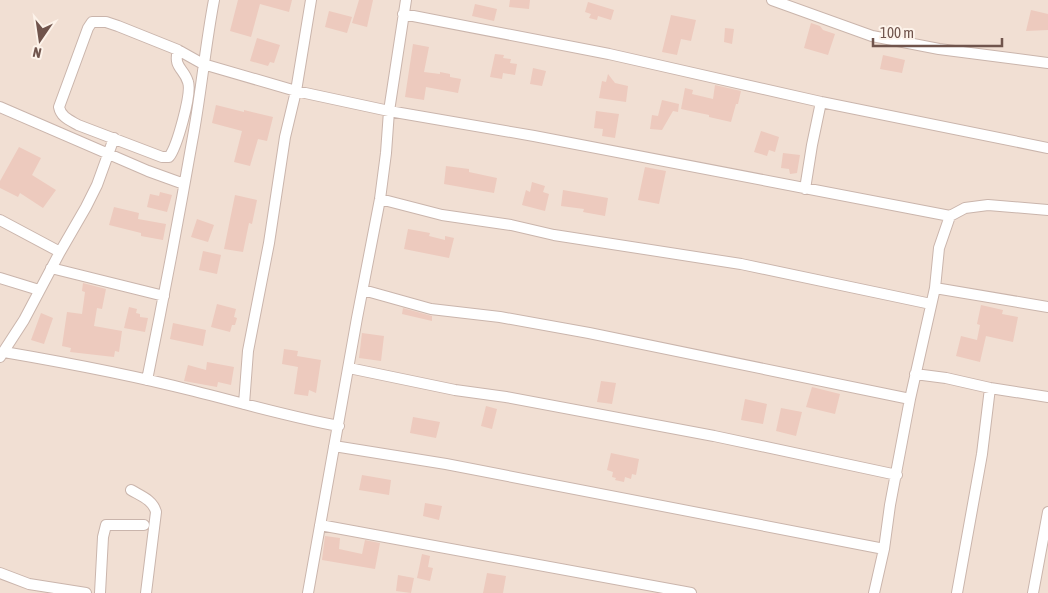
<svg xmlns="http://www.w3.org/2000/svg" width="1048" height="593" viewBox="0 0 1048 593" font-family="'Asap Condensed',sans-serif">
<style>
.residential{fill:#f1dfd3}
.building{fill:#edcabe}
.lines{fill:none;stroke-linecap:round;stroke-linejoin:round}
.minor-casing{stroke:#cab5ac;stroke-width:12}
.minor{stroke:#fff;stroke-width:10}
</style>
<rect width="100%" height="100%" fill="#faefe4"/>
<path class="residential" d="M0,0H1048V593H0Z"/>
<path class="building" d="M238,0H292L289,12L260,4L251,37L230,31Z
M359,0H373L367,27L352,23Z
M510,0H530L529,9L509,7Z
M588,2L614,10L611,20L598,16L597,20L589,18L591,14L585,12Z
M475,4L497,9L494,21L472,16Z
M1031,10L1048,14V30L1026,31Z
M329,11L352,17L347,33L325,27Z
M671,15L696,20L691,41L681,39L677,55L662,52Z
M811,23L820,26L823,30L835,34L828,55L804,48Z
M725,28L734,29L732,44L724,42Z
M257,38L280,45L274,63L270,62L268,66L250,61Z
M413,44L429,47L424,72L440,74V72L450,74V77L461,79L458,93L426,87L424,100L405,97Z
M495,54L504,55L503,58L511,59L510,63L517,64L515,75L503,73L502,79L490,77Z
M883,55L905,60L902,73L880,69Z
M533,68L546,71L542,86L530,84Z
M608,74L615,83L628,86L626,102L599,98L602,81L606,82Z
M715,85L741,91L738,104H736L731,122L709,117V115L681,109L685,88L693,90L692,94L713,99Z
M662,100L679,104L678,112L673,111L662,130L650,129L652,115L658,116Z
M216,105L244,112V110L273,117L267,141L258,139L250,166L234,162L242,131L212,123Z
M596,111L619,114L615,138L602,136L603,129L594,128Z
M761,131L779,137L775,152L769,150L767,156L754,152Z
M19,147L41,158L32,175L56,190L43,208L20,193L18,197L0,188V181Z
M783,153L800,155L797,173L790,174L789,169L781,168Z
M446,166L469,169V172L497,178L494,193L444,184Z
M645,167L666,171L659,204L638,200Z
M532,182L545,186L543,192L549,194L545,211L522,205L526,190L530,192Z
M563,190L608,198L605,216L583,212L584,209L561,206Z
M160,192L172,195L167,212L147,207L150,194L159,196Z
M235,195L257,200L252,224L249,223L243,252L224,249Z
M114,207L139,213L138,219L166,224L163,240L141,236V233L109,225Z
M197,219L214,225L208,242L191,237Z
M408,229L430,233L429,236L445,240V236L454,238L449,258L404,249Z
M203,251L221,255L217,274L199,270Z
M83,283L106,289L102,309L97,308L94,326L122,331L119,352L115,351L114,357L70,352L71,348L62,346L67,312L82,314L85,292L82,291Z
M217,304L236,309L234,317L237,318L235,325H232L230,332L211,327Z
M981,305L1003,310L1002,314L1018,317L1013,342L986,336L980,362L956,356L961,336L977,340L980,325L977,324Z
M129,307L137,309L136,313L140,314V317L148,318L145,332L124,328Z
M403,308L432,316V321L402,314Z
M41,313L53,318L44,344L31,340Z
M173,323L206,330L203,346L170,339Z
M362,333L384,336L381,361L359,358Z
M284,349L298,351L297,356L321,360L316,393L309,390L308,396L294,394L298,367L282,364Z
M207,362L234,367L231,385L218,382L217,387L184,381L188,365L206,370Z
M601,381L616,383L612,404L597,402Z
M812,387L840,394L835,414L806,407Z
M745,399L767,404L763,424L741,420Z
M486,406L497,409L492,429L481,426Z
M781,408L802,412L796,436L776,431Z
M413,417L440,422L436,438L410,433Z
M611,453L639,459L636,475L632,474L631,479L625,477L624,482L615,480L616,478L612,477L613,472L607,470Z
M362,475L391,480L389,495L359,490Z
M425,503L442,506L439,520L423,516Z
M325,536L340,538L339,549L362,554L365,540L380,543L375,569L322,560Z
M422,554L430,556L428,567L433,568L430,581L417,578Z
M487,573L506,576L503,593H483Z
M398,575L414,578L411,593L396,591Z"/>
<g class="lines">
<g class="minor-casing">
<path id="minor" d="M772,0L872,36L939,49L1048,63
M403,14L609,54L821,102L1048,148
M178,50C173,68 184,68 188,82C192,93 177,147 169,157H162L78,125C69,120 61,117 59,107L88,28L92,22H106L118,26L178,50L203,64L296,91L389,111L534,136L950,216
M0,107L148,171L184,184
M805,189L812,145L821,102
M380,199L442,215L511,225L554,235L741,264L931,304
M0,220L60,252
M51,268L164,296
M0,278L39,290
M935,288L1048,307
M363,290L431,309L500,317L589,333L910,399
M4,352C68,363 132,375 194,391C242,403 290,417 339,426
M0,357L24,320L60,252L86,207L97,185L114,138
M349,368L455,390L506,397L714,436L897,475
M915,374L946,378L990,388L1048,397
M147,380C163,301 178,222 192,142C201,95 205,47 214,0
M244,404L248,351L269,243L285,137L296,91L311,0
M334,446L446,464L884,549
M131,490C141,496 153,500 156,512L146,593
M320,525L691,593
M0,573L29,584L86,593
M100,593L103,537L106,525H144
M308,593L357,318L380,199L386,153L389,111L406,0
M874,593L884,549L890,505L910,399L935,288L939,248L950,216L965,208L988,205L1048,210
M957,593L982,454L990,388
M1033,593L1048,512"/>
</g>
<use href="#minor" class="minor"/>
</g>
<g transform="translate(40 40) rotate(193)" stroke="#fdf3ea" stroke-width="4" paint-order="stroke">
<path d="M0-4L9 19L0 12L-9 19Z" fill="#70544c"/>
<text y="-8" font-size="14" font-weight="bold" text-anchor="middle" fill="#70544c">N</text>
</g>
<path d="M873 38v8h129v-8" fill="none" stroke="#70544c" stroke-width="2.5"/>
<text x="880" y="38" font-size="15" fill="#70544c" stroke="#fdf3ea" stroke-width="4" paint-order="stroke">100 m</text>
</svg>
